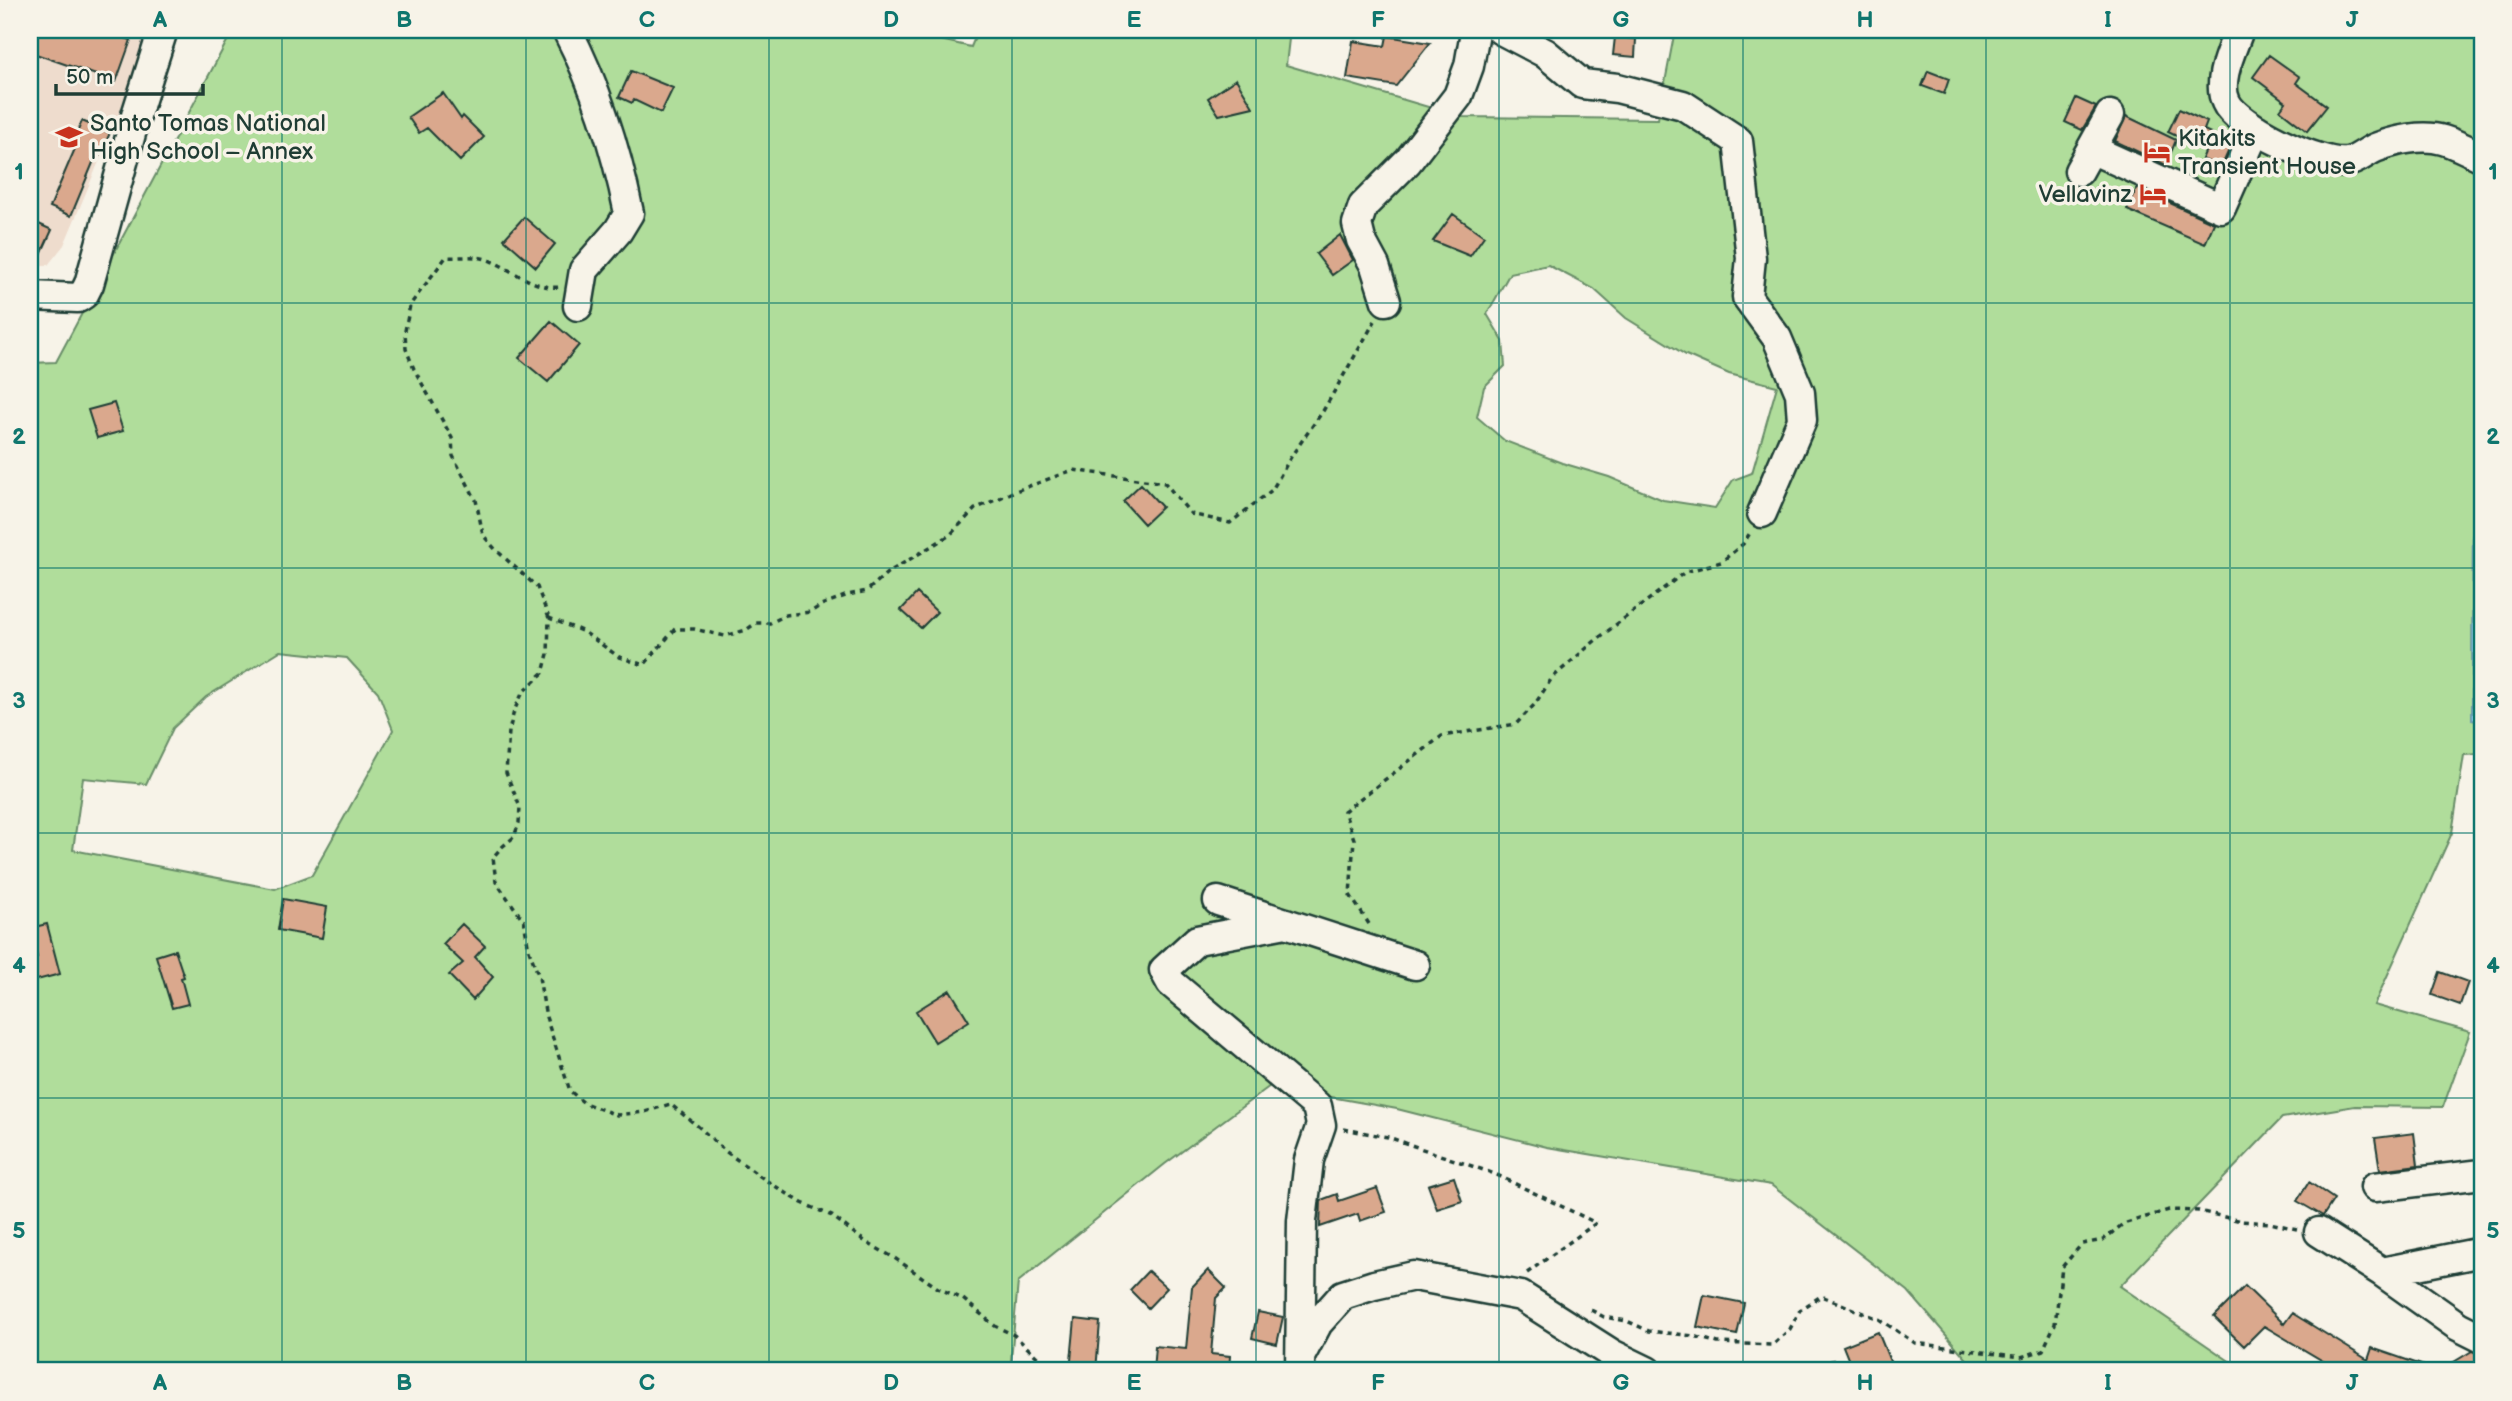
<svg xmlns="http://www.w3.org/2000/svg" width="2512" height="1401" viewBox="0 0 2512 1401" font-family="'Balsamiq Sans',sans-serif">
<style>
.built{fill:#eedccd}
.green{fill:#b0dd9b;stroke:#688d68;stroke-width:2;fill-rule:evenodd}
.water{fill:#9cdbfd;stroke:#6a9cad;stroke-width:2}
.building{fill:#daa88d;stroke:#1f3d34;stroke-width:2}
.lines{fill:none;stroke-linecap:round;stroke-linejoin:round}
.minor-casing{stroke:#1f3d34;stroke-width:33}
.path{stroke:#1f3d34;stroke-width:3.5;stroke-dasharray:5 5;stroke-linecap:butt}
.minor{stroke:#f7f3e8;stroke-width:28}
.grid{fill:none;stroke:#0f766e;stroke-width:2;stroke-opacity:0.55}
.labels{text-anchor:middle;stroke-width:7;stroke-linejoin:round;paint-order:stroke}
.poi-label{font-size:24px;fill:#1f3d34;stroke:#f7f3e8;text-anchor:start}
.neatline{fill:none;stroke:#0f766e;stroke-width:2.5}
.grid-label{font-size:23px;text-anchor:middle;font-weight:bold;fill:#0f766e}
</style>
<rect width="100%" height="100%" fill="#f7f3e8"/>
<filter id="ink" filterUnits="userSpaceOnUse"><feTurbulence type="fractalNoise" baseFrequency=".0143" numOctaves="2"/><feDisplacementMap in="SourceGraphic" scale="14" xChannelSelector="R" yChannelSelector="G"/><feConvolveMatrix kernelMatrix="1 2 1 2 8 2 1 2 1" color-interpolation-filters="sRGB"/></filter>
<g filter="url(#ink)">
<path class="built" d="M30,30H154L64,245L48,265L30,267Z"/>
<path class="green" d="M233,30H897L971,47L978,30H1290L1286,65L1462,117L1658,119L1675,30H2468L2482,49V527H2473L2472,720L2482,721V754L2464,755L2452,833L2374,1005L2470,1032L2443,1107L2355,1106L2282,1118L2120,1286L2244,1371H1977L1908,1291L1771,1185L1547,1147L1397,1109L1270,1086L1165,1164L1018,1282L1010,1371H30V363L56,362ZM1548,265L1594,289L1626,318L1686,355L1729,374L1777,386L1752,473L1733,480L1715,508L1663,500L1609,477L1562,463L1505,441L1477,417L1484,387L1505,366L1503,341L1487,314L1510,273ZM280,651L347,658L378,692L393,730L312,875L275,889L73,850L83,778L146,784L173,728L206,697Z"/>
<path class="water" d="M2473,526L2482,527V721L2472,720Z"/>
<path class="building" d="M30,30H101L131,40L116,82L30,52Z
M1387,36L1430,43L1396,86L1347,78L1353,41L1385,46Z
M1615,37L1636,39L1635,57L1613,55Z
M2269,55L2300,77L2296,83L2327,106L2307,131L2280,110L2286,102L2253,77Z
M631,71L673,88L661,113L634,100L632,103L619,97Z
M1928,71L1949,79L1944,94L1922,86Z
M1236,79L1253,107L1219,115L1208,98Z
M443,93L461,119L463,116L484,137L460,161L427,128L419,133L408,117Z
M2076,98L2096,107L2082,130L2065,122Z
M2179,109L2207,122L2204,130L2232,143L2221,168L2202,159L2206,150L2168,132Z
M2126,116L2176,140L2166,165L2115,141Z
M82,121L110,133L100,155L97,153L71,216L50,207L77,144L73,142Z
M2137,188L2214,223L2205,244L2127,210Z
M1453,214L1484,236L1470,256L1433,241Z
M524,217L555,244L536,267L504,239Z
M30,220L52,230L30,278Z
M1340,235L1353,260L1332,275L1316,254Z
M551,321L579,345L548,382L519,358Z
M114,403L123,431L97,438L88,410Z
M1141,484L1162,507L1144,524L1123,501Z
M917,593L937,612L921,628L901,610Z
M283,899L327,907L322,938L278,930Z
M47,924L60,974L33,981L30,959L37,957L30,928Z
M462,924L485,946L475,957L493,977L473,1000L449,975L463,963L443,944Z
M175,950L184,977L181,978L188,1004L172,1008L156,956Z
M2440,972L2468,982L2460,1005L2432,995Z
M950,990L969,1021L935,1042L916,1011Z
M2414,1133L2418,1165L2380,1170L2375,1138Z
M1454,1177L1462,1201L1437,1209L1428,1185Z
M2309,1182L2334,1199L2323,1216L2297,1201Z
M1377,1188L1386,1212L1360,1221L1358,1214L1320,1227L1321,1200L1337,1194L1339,1201Z
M1208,1270L1226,1288L1216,1298L1211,1354L1230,1356L1229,1371H1153L1155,1346L1186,1349L1192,1287Z
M1148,1271L1167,1288L1148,1308L1130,1290Z
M2245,1286L2284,1324L2292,1313L2368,1360L2372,1348L2433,1369V1371H2364L2344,1363L2340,1371L2264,1326L2244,1346L2214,1317Z
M1704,1295L1744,1303L1737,1335L1697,1327Z
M1258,1312L1283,1317L1277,1344L1252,1338Z
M1075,1319L1100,1322L1096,1371H1070Z
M1878,1332L1894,1371H1853L1843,1346Z
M2472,1351L2482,1355V1371H2439Z"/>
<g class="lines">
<g class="minor-casing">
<path id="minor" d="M567,30C597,88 616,149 629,213L618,231L584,270L578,306
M1501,30L1545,53L1582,84L1617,88L1683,105L1738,141L1751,258L1747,297L1777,338L1800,393L1802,420L1762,513
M2239,30C2232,50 2216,81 2226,102C2236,126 2321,166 2347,162C2356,161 2366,152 2375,148C2395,140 2423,134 2443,140C2456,144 2470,151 2482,157
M2091,149L2221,208L2256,129
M2079,171L2110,115
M30,296L78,298L84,294L89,284L137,112L163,30
M1386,301L1375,266L1361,240L1357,224L1363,206L1408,161L1458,96L1469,66L1475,32
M1218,901L1415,965
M1286,923L1197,940L1164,970L1171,983L1317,1106L1321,1125L1309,1160L1302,1221L1300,1371
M2375,1187L2482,1174
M2319,1232L2382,1272L2458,1326L2482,1338
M2382,1272L2482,1252
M1302,1353L1318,1323L1343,1295L1374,1285L1414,1276L1521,1296L1612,1354L1647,1371"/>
</g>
<path class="path" d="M549,618L537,587L496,550L483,535L476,500L453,456L452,438L414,369L406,349L405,331L410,305L446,257C460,258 473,255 486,259C510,267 533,290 560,287
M1369,924L1350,895L1354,839L1344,811L1442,736L1516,724L1535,704L1552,678L1596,640L1685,572L1721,562L1743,544L1750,533
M1344,1129L1388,1137L1495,1174L1596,1223
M1527,1273L1596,1223
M1591,1310L1604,1317L1627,1321L1649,1331L1694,1336L1718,1343L1773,1345L1790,1329L1800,1310L1821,1296L1879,1319L1915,1343L2021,1357L2043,1350L2055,1324L2062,1267L2082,1244L2103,1240L2123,1224L2169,1210L2199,1211L2241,1221L2270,1223L2297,1229
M1832,1359L1833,1371
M1052,1371L1014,1335L995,1326L963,1299L938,1288L893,1257L867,1243L832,1216L802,1203L764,1179L725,1151L700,1128L670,1104L645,1112L617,1115L584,1103L570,1091L546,1017L539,977L529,950L524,921L496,882L493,857L502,847L514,837L519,823L520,807L506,773L509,731L514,711L523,692L543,673L548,654L549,618L584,632L619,657L644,665L675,629H694L725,636L746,630L756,623H770L786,615L811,612L821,605L848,595L867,591L887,573L950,535L975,509L1013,492L1073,470L1165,483L1191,514L1230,523L1272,490L1292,455L1323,411L1375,321"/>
<use href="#minor" class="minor"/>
</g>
</g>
<path class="grid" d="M282,30V1371M526,30V1371M769,30V1371M1012,30V1371M1256,30V1371M1499,30V1371M1743,30V1371M1986,30V1371M2230,30V1371M30,303H2482M30,568H2482M30,833H2482M30,1098H2482"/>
<defs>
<g id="school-bare" transform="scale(2.1)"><path d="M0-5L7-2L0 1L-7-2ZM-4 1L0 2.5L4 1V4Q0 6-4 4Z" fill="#c8321e" stroke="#f7f3e8" stroke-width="2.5" paint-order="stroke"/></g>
<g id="hotel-bare" transform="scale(2.1)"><path d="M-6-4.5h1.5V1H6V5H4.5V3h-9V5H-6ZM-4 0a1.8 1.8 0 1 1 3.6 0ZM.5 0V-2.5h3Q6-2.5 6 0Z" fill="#c8321e" stroke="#f7f3e8" stroke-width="2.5" paint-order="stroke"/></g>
</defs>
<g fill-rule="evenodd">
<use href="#school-bare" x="69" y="137"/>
<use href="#hotel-bare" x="2157" y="152"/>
<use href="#hotel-bare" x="2153" y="194"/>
</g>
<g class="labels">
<g class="poi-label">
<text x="90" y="131">Santo Tomas National<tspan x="90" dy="28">High School – Annex</tspan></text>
<text x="2178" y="146">Kitakits<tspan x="2178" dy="28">Transient House</tspan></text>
<text x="2132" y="202" text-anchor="end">Vellavinz</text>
</g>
</g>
<rect width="2512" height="1401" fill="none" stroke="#f7f3e8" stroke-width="77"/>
<path d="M56 84v10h147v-10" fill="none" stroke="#1f3d34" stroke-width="3.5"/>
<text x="66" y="84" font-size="21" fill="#1f3d34" stroke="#f7f3e8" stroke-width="5" paint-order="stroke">50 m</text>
<rect x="38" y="38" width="2436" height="1324" class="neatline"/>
<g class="grid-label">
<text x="160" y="27">A</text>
<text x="404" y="27">B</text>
<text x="647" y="27">C</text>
<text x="891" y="27">D</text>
<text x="1134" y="27">E</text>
<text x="1378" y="27">F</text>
<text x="1621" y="27">G</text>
<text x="1865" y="27">H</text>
<text x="2108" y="27">I</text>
<text x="2352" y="27">J</text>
<text x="19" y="179">1</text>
<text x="2493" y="179">1</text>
<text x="19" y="444">2</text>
<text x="2493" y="444">2</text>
<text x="19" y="708">3</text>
<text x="2493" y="708">3</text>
<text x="19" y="973">4</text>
<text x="2493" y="973">4</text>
<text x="19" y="1238">5</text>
<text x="2493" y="1238">5</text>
<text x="160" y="1390">A</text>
<text x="404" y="1390">B</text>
<text x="647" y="1390">C</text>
<text x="891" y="1390">D</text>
<text x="1134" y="1390">E</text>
<text x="1378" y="1390">F</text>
<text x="1621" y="1390">G</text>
<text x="1865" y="1390">H</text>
<text x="2108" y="1390">I</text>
<text x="2352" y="1390">J</text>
</g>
</svg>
